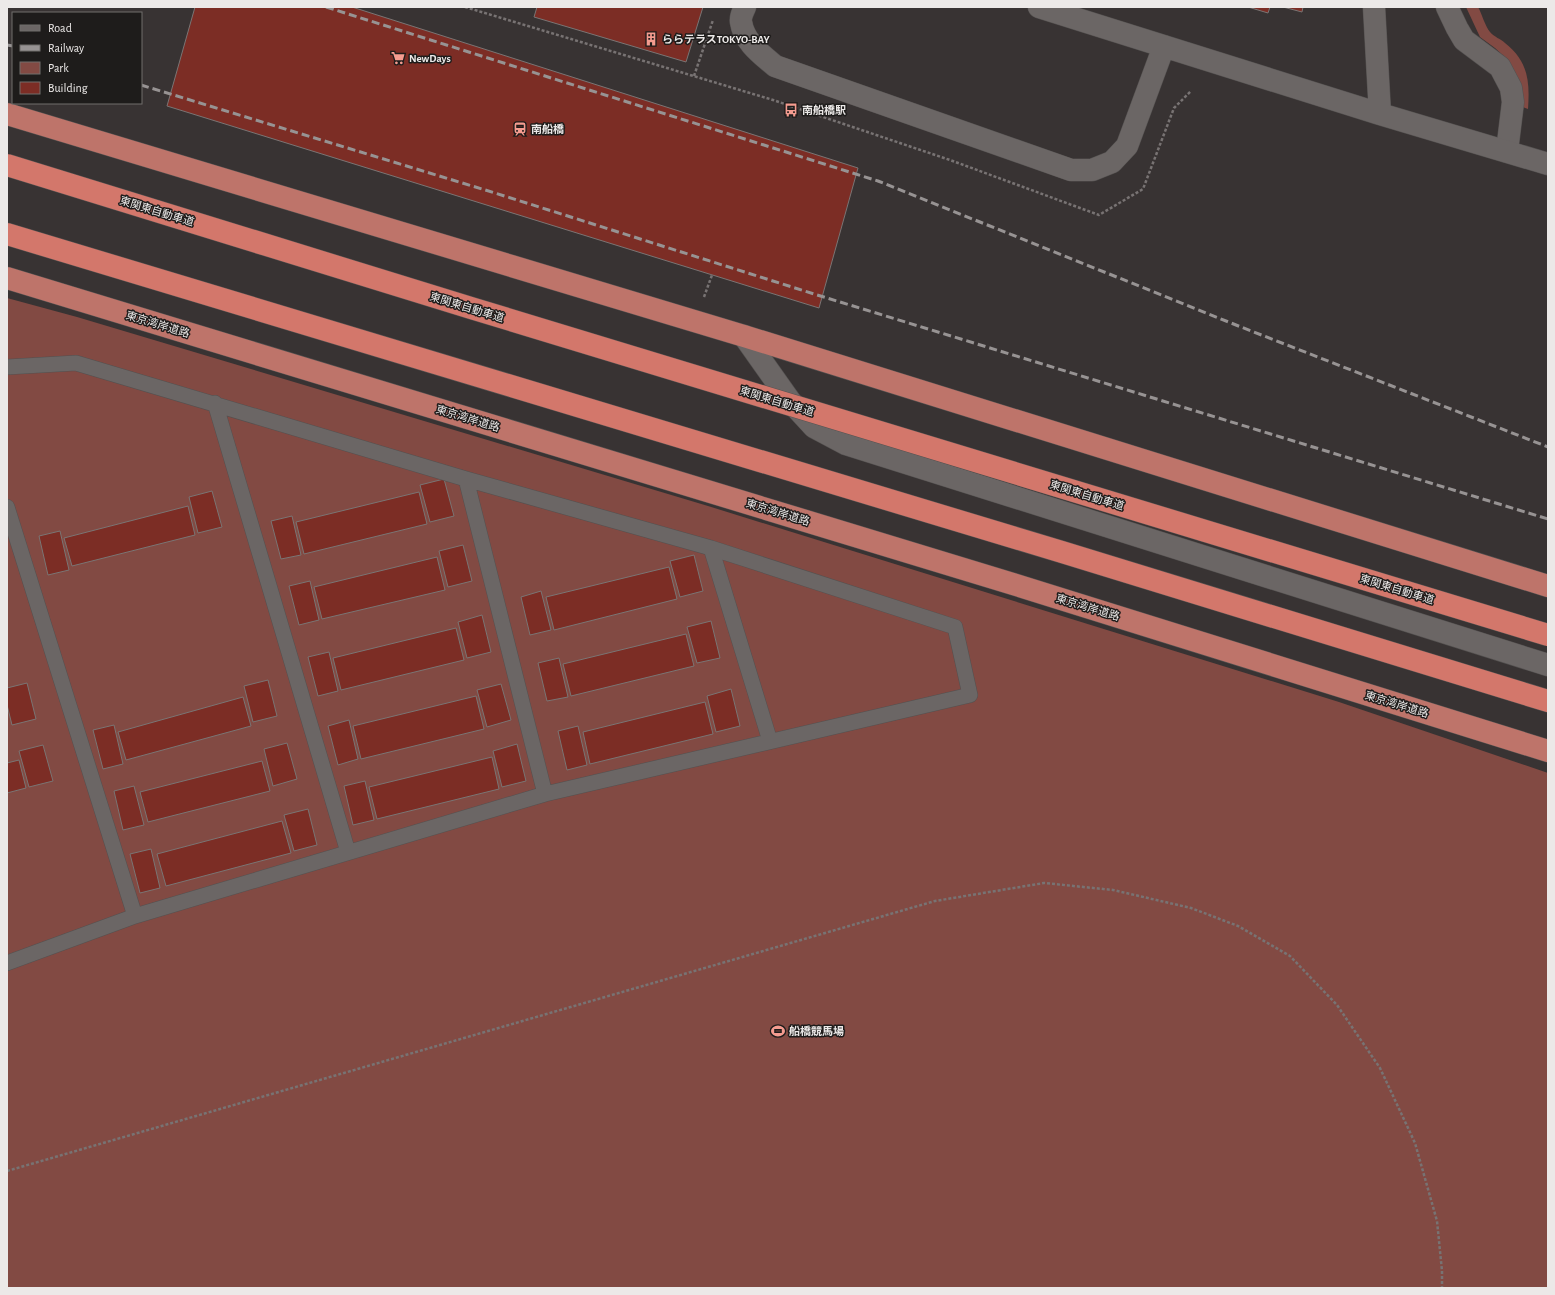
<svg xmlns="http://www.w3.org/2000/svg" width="1555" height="1295" viewBox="0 0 1555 1295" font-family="'Alegreya Sans','Noto Sans JP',sans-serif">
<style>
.green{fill:#824a43}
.building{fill:#7c2d25;stroke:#7a7574}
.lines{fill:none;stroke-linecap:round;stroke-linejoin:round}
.service-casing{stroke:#545150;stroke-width:16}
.minor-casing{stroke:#545150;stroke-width:23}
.tertiary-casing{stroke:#545150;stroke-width:23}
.trunk-casing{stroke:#545150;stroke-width:23}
.motorway-casing{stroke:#545150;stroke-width:23}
.path{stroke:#787373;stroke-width:2.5;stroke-dasharray:3 2;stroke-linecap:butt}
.service{stroke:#6b6665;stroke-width:15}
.minor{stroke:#6b6665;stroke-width:22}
.tertiary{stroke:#6b6665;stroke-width:22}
.trunk{stroke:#be746a;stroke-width:22}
.motorway{stroke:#d3776b;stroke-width:22}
.rail{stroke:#979393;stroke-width:3;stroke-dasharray:8 4;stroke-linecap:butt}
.motorway-bridge-casing{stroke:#545150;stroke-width:23;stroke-linecap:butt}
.motorway-bridge{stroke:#d3776b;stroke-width:22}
.labels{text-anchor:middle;stroke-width:3;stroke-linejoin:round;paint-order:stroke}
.poi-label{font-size:11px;font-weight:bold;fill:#ece9e8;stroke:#1e1c1b;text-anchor:start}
.street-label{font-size:11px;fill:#ece9e8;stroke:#1e1c1b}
</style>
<rect width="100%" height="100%" fill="#383333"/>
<path class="green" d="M1466,7H1478C1482,14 1485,26 1490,32C1494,37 1501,39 1505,43C1528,61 1530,81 1528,109L1520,106L1508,60L1495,48L1480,37Z
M7,298L77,317L708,506L1339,702L1548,773V1288H7Z"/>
<path class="building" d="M195,7H352L858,168L819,308L167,106Z
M537,7H703L686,62L534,17Z
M1248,7H1270L1268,13Z
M1283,7H1303L1302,12Z
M444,479L454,516L430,522L420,485Z
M212,491L222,527L198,533L189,497Z
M419,492L427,524L304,554L296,522Z
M188,506L195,535L72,566L64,538Z
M292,516L301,555L281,559L271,521Z
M60,531L69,570L48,575L39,536Z
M463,545L472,581L448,587L439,551Z
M694,555L703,591L680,597L670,561Z
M437,557L445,590L322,619L314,587Z
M669,567L677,599L554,630L546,597Z
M310,581L319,620L299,625L289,586Z
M541,591L551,630L530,635L521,597Z
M482,615L491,652L467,658L458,622Z
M711,621L720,658L697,663L687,627Z
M456,628L464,660L341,690L333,658Z
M686,634L694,666L571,696L563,664Z
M329,652L338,691L318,696L308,657Z
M559,658L568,697L547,701L538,663Z
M268,680L277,716L253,722L244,686Z
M27,683L36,719L12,725L7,705V688Z
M501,684L511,720L487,727L477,690Z
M731,689L740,726L716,732L707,696Z
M476,696L484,729L361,759L353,726Z
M243,697L251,726L126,760L118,732Z
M705,702L713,734L590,764L583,732Z
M349,720L358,759L338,765L328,726Z
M114,725L123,764L103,769L93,730Z
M578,726L587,765L567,770L558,731Z
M287,743L297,779L273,786L264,749Z
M517,744L526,781L502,787L493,751Z
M43,745L53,781L29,787L19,751Z
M492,757L499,789L377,819L369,787Z
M19,760L26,788L7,793V763Z
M262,761L270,791L148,822L140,792Z
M365,781L374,820L353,825L344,786Z
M134,786L144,825L123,830L114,791Z
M308,809L317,845L294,851L284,815Z
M282,821L291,853L166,886L157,854Z
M151,849L160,888L140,893L130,854Z"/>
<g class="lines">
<g class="service-casing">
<path id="service" d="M7,367L76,363L466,479L711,548L955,627L970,695L545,794L135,916L7,963
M215,403L348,852
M466,479L545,794
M7,507L135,916
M711,548L770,741"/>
</g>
<g class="minor-casing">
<path id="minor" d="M1447,7L1457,28L1464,40L1500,67L1511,88L1513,102L1507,151"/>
</g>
<g class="tertiary-casing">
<path id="tertiary" d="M745,7C743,11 740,18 741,22C744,42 761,54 775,66L1071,170H1092L1112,162L1127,146L1164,46
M1039,7L1380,114L1548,164
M1374,7L1380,114
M744,336L790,401L814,427L846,444L1548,665"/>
</g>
<g class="trunk-casing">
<path id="trunk" d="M7,114L744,336L1548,586
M7,278L1013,584L1548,751"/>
</g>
<g class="motorway-casing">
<path id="motorway" d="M7,234L1062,552L1548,701"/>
</g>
<path class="path" d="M465,7L773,100L950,160L1099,215L1143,189L1174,108L1191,91
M694,76L713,20
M704,297L712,275
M7,1171L935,901L1044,883L1113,890L1191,908L1238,926L1290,956L1337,1005L1380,1068L1415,1143L1437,1221L1442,1271V1288"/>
<use href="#service" class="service"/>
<use href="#minor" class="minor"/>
<use href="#tertiary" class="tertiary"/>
<use href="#trunk" class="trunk"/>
<use href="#motorway" class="motorway"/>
<path class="rail" d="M326,7L878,181L1241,327L1548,447
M7,45L13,46
M141,85L495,193L814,294L1548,519"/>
<g class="motorway-bridge-casing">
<path id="motorway-bridge" d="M7,165L471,308L1548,635"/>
</g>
<use href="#motorway-bridge" class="motorway-bridge"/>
</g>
<defs>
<g id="building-bare" transform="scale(1.08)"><path d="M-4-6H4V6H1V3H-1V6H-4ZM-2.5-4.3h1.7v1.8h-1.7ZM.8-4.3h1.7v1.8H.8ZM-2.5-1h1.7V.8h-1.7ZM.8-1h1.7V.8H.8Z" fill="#f59c90" stroke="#1e1c1b" stroke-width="2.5" paint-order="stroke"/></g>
<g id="supermarket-bare" transform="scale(1.08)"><path d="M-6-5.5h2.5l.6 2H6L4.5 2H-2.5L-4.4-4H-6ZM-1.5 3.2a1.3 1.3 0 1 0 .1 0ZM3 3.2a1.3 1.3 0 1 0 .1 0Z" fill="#f59c90" stroke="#1e1c1b" stroke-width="2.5" paint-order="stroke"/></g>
<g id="bus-bare" transform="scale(1.08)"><path d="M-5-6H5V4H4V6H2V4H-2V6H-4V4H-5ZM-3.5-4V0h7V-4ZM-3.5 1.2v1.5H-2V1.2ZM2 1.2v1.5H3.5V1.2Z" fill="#f59c90" stroke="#1e1c1b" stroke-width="2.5" paint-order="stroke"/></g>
<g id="station-bare" transform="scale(1.08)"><path d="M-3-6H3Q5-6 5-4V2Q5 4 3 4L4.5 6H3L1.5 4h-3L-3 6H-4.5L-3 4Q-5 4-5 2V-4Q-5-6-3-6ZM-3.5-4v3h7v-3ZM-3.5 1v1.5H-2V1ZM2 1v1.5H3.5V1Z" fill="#f59c90" stroke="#1e1c1b" stroke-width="2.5" paint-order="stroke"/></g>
<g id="stadium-bare" transform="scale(1.08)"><path d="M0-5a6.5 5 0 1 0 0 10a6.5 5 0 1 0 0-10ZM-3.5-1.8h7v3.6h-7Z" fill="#f59c90" stroke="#1e1c1b" stroke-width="2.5" paint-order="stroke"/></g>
</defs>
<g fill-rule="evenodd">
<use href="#building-bare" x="651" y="39"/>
<use href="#supermarket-bare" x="398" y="58"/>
<use href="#bus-bare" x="791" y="110"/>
<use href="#station-bare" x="520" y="129"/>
<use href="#stadium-bare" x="778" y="1031"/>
</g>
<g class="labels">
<g class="poi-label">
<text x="662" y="43">ららテラスTOKYO-BAY</text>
<text x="409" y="62">NewDays</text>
<text x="802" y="114">南船橋駅</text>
<text x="531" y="133">南船橋</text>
<text x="789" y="1035">船橋競馬場</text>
</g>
<g class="street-label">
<text transform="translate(157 211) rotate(17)" y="4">東関東自動車道</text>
<text transform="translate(467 307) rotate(17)" y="4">東関東自動車道</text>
<text transform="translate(158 324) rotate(17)" y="4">東京湾岸道路</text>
<text transform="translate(777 401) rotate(17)" y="4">東関東自動車道</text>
<text transform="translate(468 418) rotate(17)" y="4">東京湾岸道路</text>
<text transform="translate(1087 495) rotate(17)" y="4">東関東自動車道</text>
<text transform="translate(778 512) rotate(17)" y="4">東京湾岸道路</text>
<text transform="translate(1397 589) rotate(17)" y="4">東関東自動車道</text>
<text transform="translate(1088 607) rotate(17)" y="4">東京湾岸道路</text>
<text transform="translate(1397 704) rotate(17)" y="4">東京湾岸道路</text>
</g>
</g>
<rect width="1555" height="1295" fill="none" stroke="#ece9e8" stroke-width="16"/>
<rect x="12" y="12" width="130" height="92" fill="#1e1c1b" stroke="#706e6d"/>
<rect x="20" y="25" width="20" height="6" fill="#6b6665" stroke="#706e6d"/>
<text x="48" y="32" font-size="12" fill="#ece9e8">Road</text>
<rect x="20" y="45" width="20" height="6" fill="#979393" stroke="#706e6d"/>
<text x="48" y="52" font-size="12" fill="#ece9e8">Railway</text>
<rect x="20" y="62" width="20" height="12" fill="#824a43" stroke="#706e6d"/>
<text x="48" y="72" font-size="12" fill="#ece9e8">Park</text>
<rect x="20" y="82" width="20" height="12" fill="#7c2d25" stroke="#706e6d"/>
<text x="48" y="92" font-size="12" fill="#ece9e8">Building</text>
</svg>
